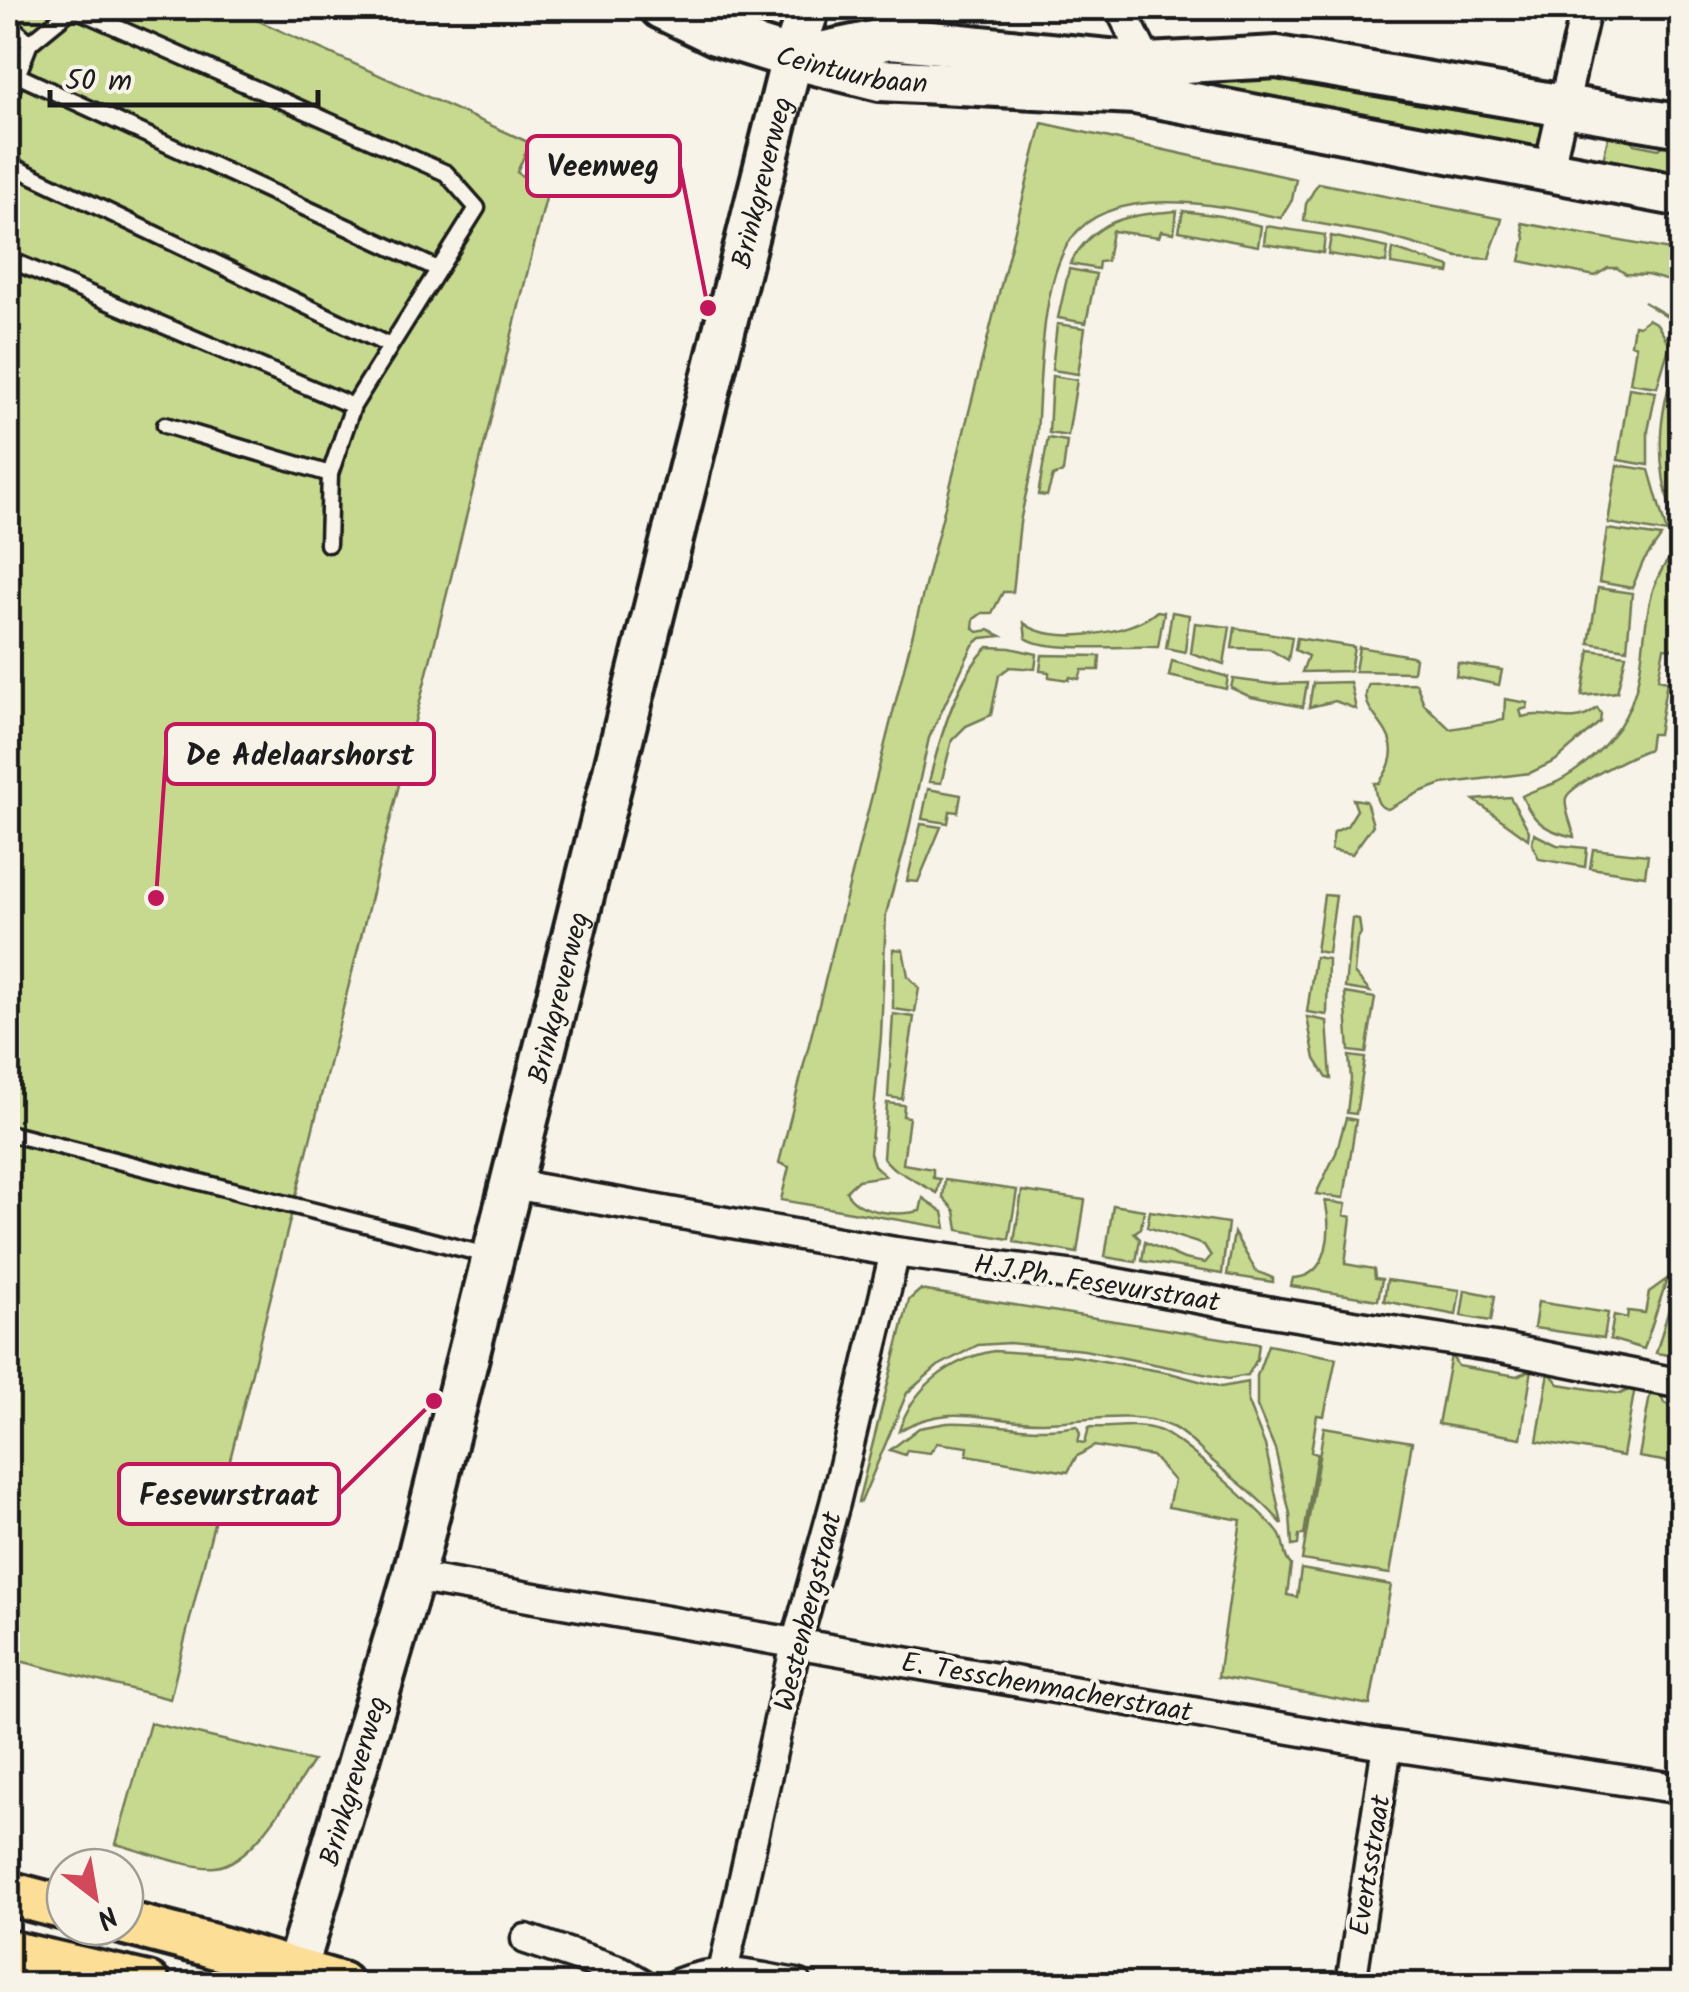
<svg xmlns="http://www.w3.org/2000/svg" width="1689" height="1992" viewBox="0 0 1689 1992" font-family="Kalam,sans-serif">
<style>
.green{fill:#c6d98e;stroke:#717a55;stroke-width:2.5}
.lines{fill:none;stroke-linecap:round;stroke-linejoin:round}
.lane-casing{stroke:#1c1c1c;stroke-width:21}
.street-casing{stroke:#1c1c1c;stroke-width:35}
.secondary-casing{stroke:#1c1c1c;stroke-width:48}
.primary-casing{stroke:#1c1c1c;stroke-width:50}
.lane{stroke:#f7f3e8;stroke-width:14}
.street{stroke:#f7f3e8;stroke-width:28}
.secondary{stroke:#f7f3e8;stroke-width:40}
.primary{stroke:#fcde96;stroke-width:42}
.labels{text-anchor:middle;stroke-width:8;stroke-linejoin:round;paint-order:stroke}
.street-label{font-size:28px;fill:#1c1c1c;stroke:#f7f3e8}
.leader{fill:none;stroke:#c2185b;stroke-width:4}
.callout-dot{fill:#c2185b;stroke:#f7f3e8;stroke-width:4}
.callout{fill:#f7f3e8;stroke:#c2185b;stroke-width:4}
.callout-label{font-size:30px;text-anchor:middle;font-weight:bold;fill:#1c1c1c}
</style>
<rect width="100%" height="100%" fill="#f7f3e8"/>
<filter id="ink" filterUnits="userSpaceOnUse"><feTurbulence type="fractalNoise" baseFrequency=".01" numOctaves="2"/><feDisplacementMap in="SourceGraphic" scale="20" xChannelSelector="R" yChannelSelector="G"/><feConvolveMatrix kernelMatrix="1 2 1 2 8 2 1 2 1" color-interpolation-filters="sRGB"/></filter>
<g filter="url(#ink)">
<path class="green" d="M8,8H230L530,143L517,172L547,194L170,1699L8,1658Z
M1247,75L1366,79L1377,95L1407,101L1421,91L1431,106L1464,112L1478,102L1536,118L1542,127L1543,138L1530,156L1206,88Z
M1042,123L1296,179L1292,200L1281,218C1224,206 1112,181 1071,239C1040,283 1041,380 1037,433C1035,463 1025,493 1020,523C1017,546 1016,569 1013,592H1003L992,613H982L974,619L973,628L978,632L989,630L1001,636L981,638L973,645L929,738L906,842L886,914L881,1036L870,1153L874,1165L885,1176L858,1180L846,1191C857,1214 899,1216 920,1211L923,1198L943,1212L946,1228L781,1200L789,1167L779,1163Z
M1610,128L1624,131L1634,144L1659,149L1672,139L1677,140L1681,146V177L1600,175Z
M1318,183L1502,219C1499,233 1492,244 1489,259L1458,257L1383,235L1304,221L1306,204Z
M1177,211L1174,233L1161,231L1159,237L1112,231L1107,261L1099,262L1098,269L1070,264C1095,218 1128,215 1177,211Z
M1183,211L1221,216L1261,226L1258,246L1179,231Z
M1522,223L1681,252V284L1647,275L1626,274L1617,268H1608L1595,276L1520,261L1525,239Z
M1266,226L1325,235L1323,253L1264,244Z
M1331,236L1388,248L1386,263L1328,254Z
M1393,249L1450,267L1449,273L1391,264Z
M1069,269L1096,274L1086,323L1058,318Z
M1644,302L1677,321L1657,387L1630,383L1636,346L1631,344L1634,325L1639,326L1648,319L1657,324L1666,339L1673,326L1670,319Z
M1057,324L1085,328L1078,374L1052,370Z
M1681,345V520L1673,517C1652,453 1660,407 1681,345Z
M1052,376L1077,380L1068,436L1049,433Z
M1629,388L1656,392L1648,431V465L1618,460Z
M1048,438L1067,441L1063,472L1053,476L1047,496L1038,495Z
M1617,465L1649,470L1667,533L1608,523Z
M1607,529L1661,537L1643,562L1632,588L1599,582Z
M1681,546V602L1673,649L1664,648L1658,679L1667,681L1658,734H1651L1649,749C1633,755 1570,785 1566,798C1563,808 1573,826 1574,837C1547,831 1533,823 1522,796C1533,790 1546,787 1557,782C1577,772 1598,754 1611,737C1663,677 1624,597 1681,546Z
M1598,588L1632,593L1627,649L1589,643Z
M1157,611L1164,612L1158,647C1129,645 1046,653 1026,638L1024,623C1050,646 1133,634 1157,611Z
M1172,612L1189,615L1185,652L1166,648Z
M1195,623L1230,627L1224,664L1191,653Z
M1235,628L1292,637L1288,660L1269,649L1232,648Z
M1297,638L1354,647L1350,671L1302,672L1308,656L1295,650Z
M988,647L1010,648L1037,654L1035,669L1010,667L999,675L991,715L966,726L952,740L941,783L929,782C939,741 957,676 988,647Z
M1359,647L1411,656L1415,658L1413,672L1355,671Z
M1590,650L1626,655L1617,692L1582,696Z
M1042,655L1100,656L1099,670H1082L1079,679L1070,677L1069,680L1049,677V672L1040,671Z
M1172,661L1228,677L1226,689L1169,676Z
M1458,663L1502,670L1499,685L1456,676Z
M1233,679L1271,684L1307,683L1303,707L1251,697L1231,688Z
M1350,682L1356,709L1335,701L1309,707L1313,683Z
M1416,683L1424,704L1450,729L1504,720L1505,699L1528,703L1527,708L1520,710L1522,717C1550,709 1573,730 1597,708L1601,714L1600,722L1555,761L1530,773L1442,784L1420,792L1388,809C1375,807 1376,794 1374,783H1379C1419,730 1351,717 1369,684Z
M928,789L961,795L958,812L950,811L948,823L922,819Z
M1510,797L1529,831L1528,839L1474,800Z
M1353,799L1366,801L1373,825L1352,854L1331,850L1334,832L1347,826L1357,810Z
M921,824L941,827L918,882L907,881Z
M1534,834L1557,845L1587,848L1585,867L1539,859L1532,843Z
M1593,849L1648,855L1645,876L1590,868Z
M1324,895L1336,896L1328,953L1316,951Z
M1352,918L1359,919L1361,933L1357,940L1354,973L1370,992L1345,988Z
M893,949L903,950L908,976L919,988L915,1012L893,1009Z
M1315,957L1328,959L1327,1015L1307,1012Z
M1345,993L1375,998L1366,1053L1349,1051Z
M893,1014L914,1017L902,1099L888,1097Z
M1307,1017L1327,1021L1331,1079L1327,1078L1315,1059Z
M1349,1056L1365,1058L1356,1114L1347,1113L1351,1079Z
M887,1103L904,1105L903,1116L909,1117L903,1164L933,1169V1178L940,1179L937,1193L893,1168L883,1158Z
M1346,1118L1356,1120L1344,1198L1316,1194L1336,1153Z
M945,1180L1017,1190L1009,1239L958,1230L955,1211L943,1197Z
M1022,1191L1085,1200L1077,1253L1014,1242Z
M1325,1201L1346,1204L1344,1215L1351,1217L1345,1264L1374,1269L1375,1278L1382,1279L1378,1300L1291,1286L1293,1278C1330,1277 1332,1229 1325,1201Z
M1113,1205L1144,1210L1141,1228L1134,1233L1140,1239L1136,1262L1105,1257Z
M1150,1211L1228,1223L1222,1274L1142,1261L1145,1242L1184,1259L1205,1263L1211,1256L1204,1245L1147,1227Z
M1234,1233L1256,1271L1273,1278V1282L1227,1275Z
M1681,1268L1682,1357H1681L1656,1353Z
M1667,1279L1644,1349L1610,1339L1614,1315L1627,1318L1628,1311L1645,1313L1649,1292Z
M1387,1280L1460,1290L1456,1315L1384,1301Z
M920,1290L1259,1344L1257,1359L1248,1375L1228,1379L1084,1350L1009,1343L978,1345L938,1366L907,1393L861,1502H858L909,1300Z
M1465,1290L1495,1296L1491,1321L1461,1316Z
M1538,1302L1608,1313L1604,1338L1534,1328Z
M1268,1345L1336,1358L1324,1416L1317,1415L1311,1452L1317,1454L1304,1535H1299L1298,1545L1292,1546L1290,1514L1275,1449L1257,1406V1376Z
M994,1351L1075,1356L1170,1373L1221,1387L1248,1382V1403L1265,1445L1282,1524C1261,1498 1233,1479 1208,1457C1197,1447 1185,1433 1172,1427C1134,1409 1083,1422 1043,1422C990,1423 951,1400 899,1431C912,1388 950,1359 994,1351Z
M1451,1355L1458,1366L1517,1376L1532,1369L1521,1438L1438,1424Z
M1549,1372L1559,1384L1620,1394L1635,1387L1623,1456L1537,1441Z
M1651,1389L1659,1390L1664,1403L1681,1409V1464L1639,1457Z
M947,1423C991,1421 1033,1435 1077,1426L1080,1434L1078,1442L1085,1443L1089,1427C1113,1429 1135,1422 1158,1430C1180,1437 1260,1511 1277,1531C1287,1542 1281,1555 1291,1565L1287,1595L1297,1597L1301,1569L1391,1585L1370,1705L1218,1677L1241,1520L1168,1507L1174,1481L1152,1456L1094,1446L1076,1457L1068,1472L967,1455L968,1447L937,1443L930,1453L907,1450L905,1455L890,1450L919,1428Z
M1324,1427L1412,1442L1390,1574L1302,1560Z
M150,1723L313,1761C293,1791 253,1864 215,1867C195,1870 139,1850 116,1844Z"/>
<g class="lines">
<g class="lane-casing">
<path id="lane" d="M8,23L30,43L73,8L446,173L477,208L353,406L330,474L328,544
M17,75L438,269
M8,99L30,43
M8,164L390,346
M8,259L353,406
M165,425L330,474
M8,1133L491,1256"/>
</g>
<g class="street-casing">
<path id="street" d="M1120,8L1148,64
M1548,172L1586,8
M512,1184L895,1252L1083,1277L1277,1313L1501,1348L1682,1384
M413,1577L1372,1743L1682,1789
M526,1939L621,1971L643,1984
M723,1972L796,1644L835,1503L895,1252
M677,1984C726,1965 748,1976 797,1984
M1351,1984L1387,1745"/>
</g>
<g class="secondary-casing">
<g id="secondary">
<path id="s1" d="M661,8L715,34L792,58L880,80L1135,93L1682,196"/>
<path d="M806,56L891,38L1148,64L1277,57L1682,126"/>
<path id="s2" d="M292,1984L413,1577L792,58L809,8"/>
</g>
</g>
<g class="primary-casing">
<path id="primary" d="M8,1893L65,1908
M125,1923L206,1944L341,1984
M8,1952L148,1984"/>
</g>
<use href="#lane" class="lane"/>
<use href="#street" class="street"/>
<use href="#secondary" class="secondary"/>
<use href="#primary" class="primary"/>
</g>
</g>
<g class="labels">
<g class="street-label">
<text dy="10" stroke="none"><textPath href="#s1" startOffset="202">Ceintuurbaan</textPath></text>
<text dy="10" stroke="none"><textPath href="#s2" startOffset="1862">Brinkgreverweg</textPath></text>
<text dy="10" stroke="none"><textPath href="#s2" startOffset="1022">Brinkgreverweg</textPath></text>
<text transform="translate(1097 1282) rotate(9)" y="10">H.J.Ph. Fesevurstraat</text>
<text transform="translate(807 1611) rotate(-76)" y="10">Westenbergstraat</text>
<text transform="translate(1047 1686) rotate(10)" y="10">E. Tesschenmacherstraat</text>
<text dy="10" stroke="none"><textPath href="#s2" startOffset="212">Brinkgreverweg</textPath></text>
<text transform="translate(1369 1865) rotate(-81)" y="10">Evertsstraat</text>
</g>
</g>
<path class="leader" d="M708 308L680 166M156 898L166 754M434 1401L339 1494"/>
<g class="callout-dot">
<circle cx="708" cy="308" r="10"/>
<circle cx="156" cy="898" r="10"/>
<circle cx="434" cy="1401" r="10"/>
</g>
<g class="callout">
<rect x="527" y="136" width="153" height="60" rx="10"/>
<rect x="166" y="724" width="268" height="60" rx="10"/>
<rect x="119" y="1464" width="220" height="60" rx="10"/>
</g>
<g class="callout-label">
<text x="603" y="176">Veenweg</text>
<text x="300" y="765">De Adelaarshorst</text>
<text x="229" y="1505">Fesevurstraat</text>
</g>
<rect width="1689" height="1992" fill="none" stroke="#f7f3e8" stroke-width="40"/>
<rect x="20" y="20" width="1649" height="1952" fill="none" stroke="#1c1c1c" stroke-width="4" filter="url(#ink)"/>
<g transform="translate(95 1897) rotate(149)"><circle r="48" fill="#f7f3e8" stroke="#9f9d96" stroke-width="2.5"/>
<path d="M0-8L18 38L0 25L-18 38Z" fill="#d1495b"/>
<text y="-15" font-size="28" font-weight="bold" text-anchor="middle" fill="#1c1c1c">N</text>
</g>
<path d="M50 90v15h268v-15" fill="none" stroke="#1c1c1c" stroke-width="5"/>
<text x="65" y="90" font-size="30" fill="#1c1c1c" stroke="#f7f3e8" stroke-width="8" paint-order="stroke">50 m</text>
</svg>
